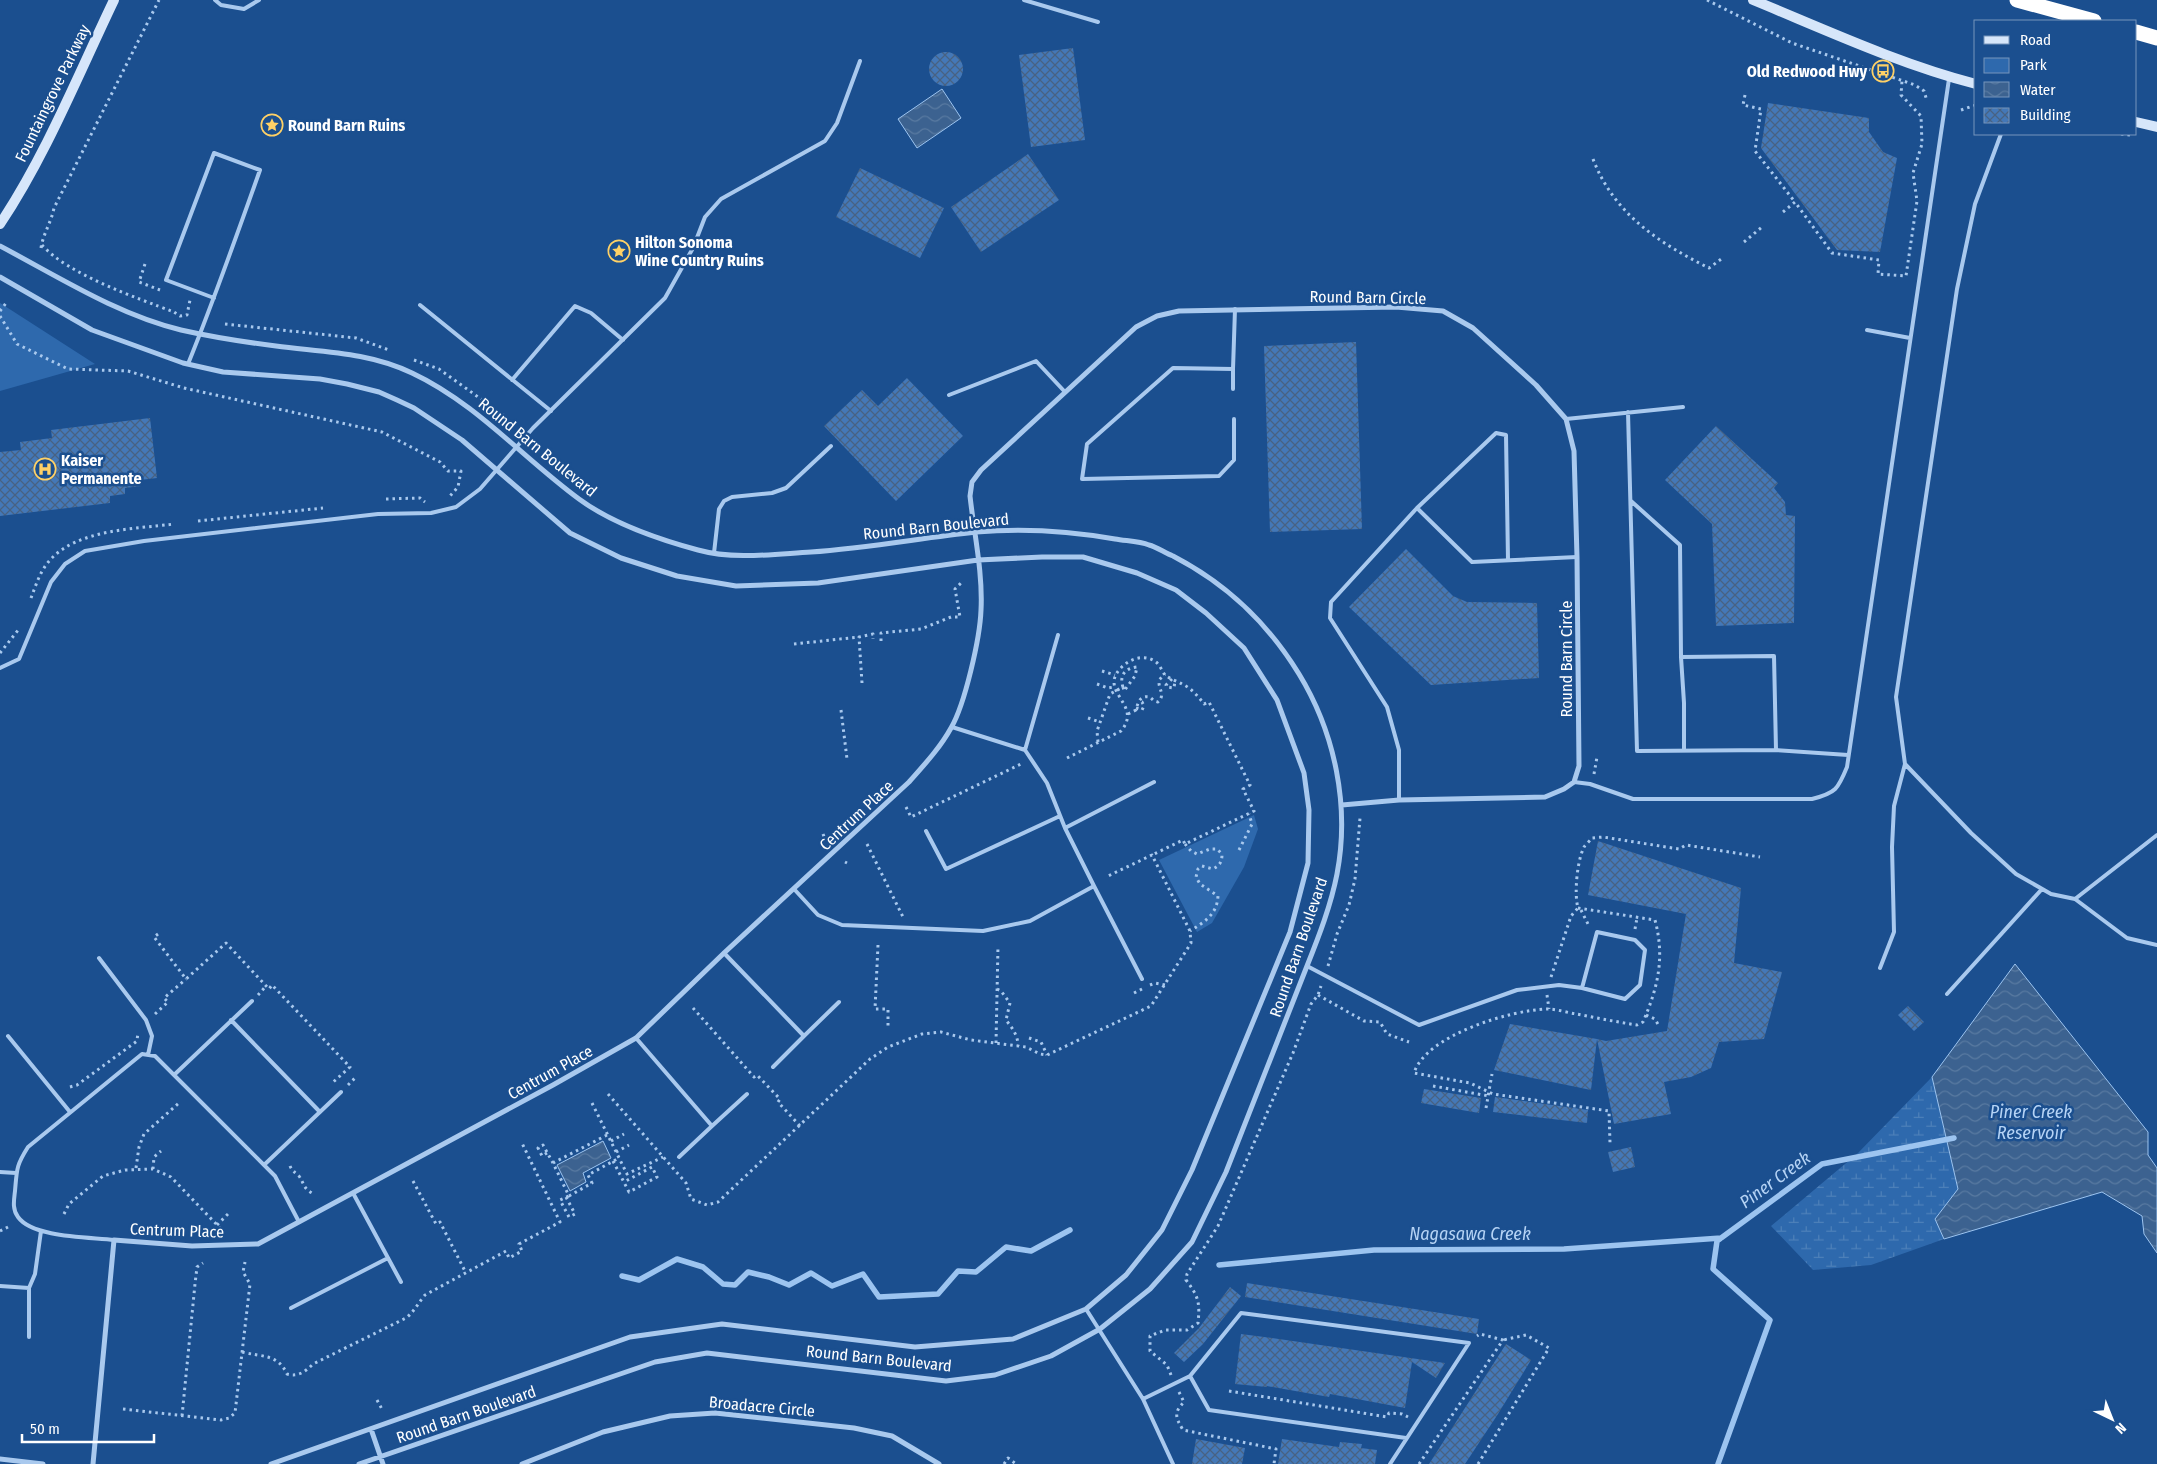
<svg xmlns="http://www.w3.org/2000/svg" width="2157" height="1464" viewBox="0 0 2157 1464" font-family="'Fira Sans Condensed',sans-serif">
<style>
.green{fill:#2e69ad}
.wetland{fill:url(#wetland-marsh)}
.water{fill:url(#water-waves);stroke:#9cc4f0}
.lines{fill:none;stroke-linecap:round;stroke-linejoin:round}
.stream{stroke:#9cc4f0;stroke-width:5.5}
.building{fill:url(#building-cross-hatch)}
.path{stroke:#a9c9ee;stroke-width:3;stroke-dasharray:2.5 4;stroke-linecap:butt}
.lane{stroke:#a9c9ee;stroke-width:4}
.street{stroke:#a9c9ee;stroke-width:5}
.secondary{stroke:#d6e6fa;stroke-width:10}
.highway{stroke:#fff;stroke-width:15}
.labels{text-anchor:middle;stroke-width:5;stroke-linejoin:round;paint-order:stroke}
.poi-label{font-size:16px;font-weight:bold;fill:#fff;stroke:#1b4f8f;text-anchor:start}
.street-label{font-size:16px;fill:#fff;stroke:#1b4f8f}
.water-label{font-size:18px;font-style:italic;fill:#b5d3f5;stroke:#1b4f8f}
</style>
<defs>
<pattern id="wetland-marsh" width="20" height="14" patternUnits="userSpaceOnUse" patternTransform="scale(1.25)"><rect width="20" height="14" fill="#2e69ad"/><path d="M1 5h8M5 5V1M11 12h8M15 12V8" fill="none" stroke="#4d80b9"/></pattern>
<pattern id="water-waves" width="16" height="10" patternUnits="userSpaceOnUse" patternTransform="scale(1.25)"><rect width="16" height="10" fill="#3c6290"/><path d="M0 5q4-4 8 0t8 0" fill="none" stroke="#597aa1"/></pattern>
<pattern id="building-cross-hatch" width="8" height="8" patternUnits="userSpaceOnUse" patternTransform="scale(1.25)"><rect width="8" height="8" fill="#4478b7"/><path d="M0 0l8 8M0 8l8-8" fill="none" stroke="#486282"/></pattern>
</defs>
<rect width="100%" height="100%" fill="#1b4f8f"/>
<path class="green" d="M0,303L11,310L95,364L0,391Z
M1254,815L1258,829L1244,867L1212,923L1197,932L1159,860Z"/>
<path class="wetland" d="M1932,1077L1958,1189L1935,1219L1944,1239L1871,1265L1813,1270L1771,1226L1858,1153Z"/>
<path class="water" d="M942,89L961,118L917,148L898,119Z
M2015,964L2148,1132V1155L2157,1168V1253L2144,1234L2142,1216L2102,1192L1944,1239L1935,1219L1958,1189L1932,1077Z
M603,1141L611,1158L583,1173L586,1182L570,1191L557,1165Z"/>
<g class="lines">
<path class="stream" d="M1219,1265L1374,1250L1564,1249L1721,1238
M622,1276L639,1280L677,1259L703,1267L723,1284L735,1285L748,1272L769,1277L789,1285L811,1273L832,1286L863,1274L879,1297L938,1294L958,1271L976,1272L1006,1247L1031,1251L1070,1230
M1718,1464L1770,1320L1713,1269L1717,1241L1822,1164L1954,1138"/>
</g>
<path class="building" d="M1073,48L1085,140L1031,147L1019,55Z
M929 69a17 17 0 1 1 34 0a17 17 0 1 1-34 0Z
M1768,103L1869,118V132L1883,152L1897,158L1880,252L1837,250L1761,148Z
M1028,154L1059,200L981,252L951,207Z
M860,168L944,208L920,258L836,217Z
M1356,342L1362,529L1270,532L1264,346Z
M907,378L963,436L896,501L824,426L862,390L878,406Z
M150,418L157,478L140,480L141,486L125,488V494L110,496V503L0,516V452L21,450L20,442L52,438L51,430Z
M1716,426L1778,483L1774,488L1785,502L1786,515L1795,516L1794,623L1716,626L1712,524L1665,480Z
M1406,549L1453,596L1467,602L1537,603L1539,678L1431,685L1349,607Z
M1598,841L1741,888L1734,963L1782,972L1764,1039L1719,1042L1711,1068L1691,1077L1664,1082L1671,1114L1614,1124L1597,1039L1606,1041L1667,1031L1686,914L1588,895Z
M1908,1006L1924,1022L1914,1031L1898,1015Z
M1510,1024L1597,1039L1591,1090L1494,1070Z
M1424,1089L1481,1098L1479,1113L1421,1103Z
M1495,1097L1588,1110L1587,1123L1493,1112Z
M1631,1147L1635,1167L1613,1172L1608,1152Z
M1247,1283L1479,1319L1477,1334L1245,1297Z
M1230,1287L1241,1296L1203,1344L1184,1362L1174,1353L1199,1328Z
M1241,1334L1272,1338L1445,1363L1436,1378L1412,1362L1405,1408L1330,1394L1329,1397L1267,1386V1387L1235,1384Z
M1506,1344L1531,1360L1498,1414L1465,1464H1429Z
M1196,1439L1245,1448L1242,1464H1192Z
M1282,1439L1339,1447L1340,1442L1362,1444L1361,1448L1377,1450L1375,1464H1278Z"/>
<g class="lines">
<path class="path" d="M1707,0L1792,43L1915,85L1924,91L1927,101
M1745,95L1743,105L1761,109L1755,151L1795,202
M1961,110L1976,105
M2121,134L2130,135
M1593,159C1614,214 1659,243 1709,268L1724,257
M1783,212L1795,202L1832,253L1879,260L1878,274L1906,276L1917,201L1913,173L1922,144L1921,116L1901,95L1902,81
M1744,242L1762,227
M42,245C67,274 137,298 174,312L180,316L187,315L190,300
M41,248C43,234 51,223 54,208L159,0
M145,264L139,282L160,290
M0,311L6,303
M0,316L17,344L68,369L128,371L184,388L382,432L440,462L448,471H461L458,487L450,496
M225,324L356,338L389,350
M414,360L439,369L506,417L507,422
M386,499L420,498L425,502
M198,521L323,508
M31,598C36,585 40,571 50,560C78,529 135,529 174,524
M881,641V633L921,629L951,617H960L955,589L961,583V580
M794,644L859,637
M0,653L19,629
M1102,671L1115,675
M1172,679L1166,685L1167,687L1174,688L1175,681
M862,683L859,637L873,634V639
M1097,684L1108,688L1114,687
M1136,708L1142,710L1144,706L1142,702L1138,701
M841,710L847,759
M1128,714L1136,710C1138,702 1140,695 1150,697L1154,701L1158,702C1166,694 1158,690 1159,680L1165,674
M1088,718L1100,722
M1098,742L1097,731L1110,694L1123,687L1124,691L1135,676L1137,667C1125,668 1119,676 1123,687
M1067,758L1121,731C1143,705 1100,693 1119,670C1128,659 1144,653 1156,662C1160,665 1162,671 1165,675C1170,679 1177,681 1182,684C1191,688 1198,696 1204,704L1209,702L1250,785L1243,789L1254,811L1185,844L1183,840L1152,855
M1594,774L1597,757
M906,807L911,817L1021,764
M823,834L825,839
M867,844L903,917
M1185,844L1191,851L1197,854L1210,849H1217L1222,854C1222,862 1220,865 1213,869L1202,866L1198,869L1196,877L1200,884L1218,896C1217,915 1204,922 1190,931
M1239,850L1252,824L1249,814
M845,862L847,863
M1578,908L1655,920C1665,958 1658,987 1643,1022L1637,1025C1617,1022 1597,1018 1577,1014C1568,1013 1557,1009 1547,1009C1511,1010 1426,1035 1414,1073L1470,1083L1493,1094L1609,1111L1610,1143
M1581,910L1589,926
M1635,929L1637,918
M158,934L154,937L186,979L226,943L269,989L272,985L350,1067L331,1084
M878,945L875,1009H888V1027
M1328,966L1337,934L1349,905L1355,879L1360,818
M1551,977L1571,916L1578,908C1574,894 1577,861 1584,847C1586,844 1590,841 1592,838L1603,837L1679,849L1686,845L1760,857
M1150,985L1155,983L1165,985
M997,989L1001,991L1010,1003L1006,1020C1012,1028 1018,1035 1018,1046
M1134,993L1142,989
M258,995L266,986
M1318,995L1364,1021L1380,1022L1387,1034L1409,1042
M1547,995L1549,1009
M693,1008L754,1077L757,1075L780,1099L778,1102L800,1126
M155,1014L168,1002L164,998L186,979
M1646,1015L1655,1019L1659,1026
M1029,1038L1041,1042L1047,1055
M996,1043L998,946
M348,1085L355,1078
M1433,1086L1489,1096
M70,1087L77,1085L137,1041L138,1032
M608,1094L686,1183L691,1199L707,1205L718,1202L870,1059L888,1047L922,1034L941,1032L971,1040L1026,1047L1040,1054L1047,1055L1151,1006L1191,943L1190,931L1152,855L1108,876
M592,1103L627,1174L663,1157
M1486,1108L1492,1074
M607,1135L553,1163L569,1196L592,1183L588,1175L619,1158
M611,1141L624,1134
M616,1152L629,1145
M547,1153L542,1156L538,1148L543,1145L553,1163
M613,1161L629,1192L657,1177L652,1167L624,1182
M290,1166C292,1171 295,1172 299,1176C304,1183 303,1188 312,1193
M136,1168L139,1147L144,1134L180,1102
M153,1169L154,1157L161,1151
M413,1181L436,1224L440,1222L466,1273
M566,1197L575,1214L569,1217L560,1200L569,1196
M64,1214L69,1204L103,1176L125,1170L153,1169L171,1177L221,1229
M217,1225L228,1214
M0,1231L8,1227
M242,1352C262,1357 278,1354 287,1374C298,1377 305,1372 313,1364L406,1318C414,1312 418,1303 425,1295L506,1251L509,1258L522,1251L519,1244L560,1222L521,1141
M1171,1375L1167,1365L1150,1351V1336L1165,1330H1187L1198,1323C1200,1303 1199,1297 1186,1280L1187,1274L1218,1226L1293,1053L1311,1004L1318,995L1321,986
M1229,1391L1387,1417L1389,1413L1402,1414L1408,1417
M1179,1392L1184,1402C1173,1413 1176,1418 1183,1430L1276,1449L1274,1464
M377,1400L383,1411
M123,1409L221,1420L229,1418L235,1413L250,1284L243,1272L245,1262
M182,1416L195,1284L197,1267L203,1263
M1004,1464L1008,1458L1016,1464
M1419,1464L1503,1340L1480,1334L1477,1336
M1478,1464L1549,1348L1526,1335L1503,1340"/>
<path class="lane" d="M215,0L221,5L244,9L259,0
M1024,0L1098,22
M2001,134L1975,204L1957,289L1896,697L1905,764L1971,833L2016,874L2051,894L2075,899L2127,938L2157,945
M420,305L551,411
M1867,330L1910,338
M188,364C214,300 237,235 260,170L214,153L166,280L214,298
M1233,369V389
M512,380L575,306L591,313L623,340
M949,395L1036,361L1065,392
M1628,412L1637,751L1776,750L1848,755
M1234,419V460L1219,476L1082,479L1087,444L1173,368L1233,369L1235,309
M1566,419L1683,407
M1631,501L1680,545L1681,657L1774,656L1776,750
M714,553L719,509L724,501L732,497L772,493L786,488L831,446
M1508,560L1506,435L1496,433L1417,508L1472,562L1577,557
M1681,657L1684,703V751
M0,668L19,659L51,582L65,564L85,551L144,541L378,514L431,513L456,507L480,489L533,428L665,298L693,248L705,217L721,199L825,141L837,123L860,61
M1025,750L1058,635
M1574,782L1590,784L1633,799H1812C1836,793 1838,789 1847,767L1949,79
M1399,800V750L1387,707L1330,618L1331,602L1417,508
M1065,828L1154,782
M926,831L946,869L1060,816
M1094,886L1142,979
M794,889L818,915L842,925L983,931L1030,921L1094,886L1065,828L1047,783L1025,750L952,727
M2075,899L2157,835
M724,953L804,1036L773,1067
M99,958L146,1020L152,1036L148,1055
M1307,966L1419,1025L1517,990L1559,985L1582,988L1625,999L1640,985L1645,950L1635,940L1597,932L1582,988
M1880,968L1894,932L1892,847L1894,806L1905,764
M1947,994L2042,889
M231,1020L320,1112
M8,1036L70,1112
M804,1036L839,1002
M636,1038L712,1126L679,1157
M174,1075L252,1001
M712,1126L747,1094
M264,1165L341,1092
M0,1172L16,1173
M353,1193L401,1282
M114,1240C90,1237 33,1238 18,1217C12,1209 14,1200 15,1191C17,1169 16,1166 28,1147L142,1054L155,1056L275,1176L299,1222
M0,1286L29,1288L35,1274L41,1231
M291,1308L388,1258
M1086,1309L1143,1399L1173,1464
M29,1337V1288
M1190,1376L1209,1410L1406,1438
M1143,1399L1190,1376L1241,1313L1469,1343L1390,1464"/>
<path class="street" d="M0,246C59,277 116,314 181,330C212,337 244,342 276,346C322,352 369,352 412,373C476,403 523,458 579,499C613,524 657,539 698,550C734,560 775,554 811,552C867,548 921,538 976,532C1022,528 1070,531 1115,539C1126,541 1139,541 1149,545C1157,547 1165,553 1173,556C1227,584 1267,622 1299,674C1335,733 1350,806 1337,874C1331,905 1319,936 1307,966L1226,1172L1192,1242L1150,1289L1100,1329L1051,1356L995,1375L946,1381L707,1353L655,1362L359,1464
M0,277L92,330L183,363L223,372L320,379L347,384L379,392L397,400L414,408L462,440L570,533L621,558L677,576L736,586L818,583L978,560L1042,557H1083L1137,573L1176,590L1206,613L1244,648L1277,700L1304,773L1309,810L1308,863L1290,932L1192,1170L1162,1230L1126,1275L1086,1309L1013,1339L915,1347L722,1324L630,1337L271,1464
M371,1429L383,1464
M0,1459L43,1464
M93,1464L114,1240L192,1246L258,1244L553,1085L636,1038L724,953L909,782C924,765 940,748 951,728C965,704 980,638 981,610C983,573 974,533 970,496L972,482L981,470L1136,327L1157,316L1179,311L1396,307L1443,311L1473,328L1536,385L1566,419L1574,451L1577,557L1579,766L1574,782L1564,789L1545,797L1399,800L1342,805
M522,1464L603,1432L670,1416L715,1413L854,1428L892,1436L939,1464"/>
<path class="secondary" d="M1753,0C1826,30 1899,64 1976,84
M2136,122L2157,127
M0,224C46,155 78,75 114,0"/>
<path class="highway" d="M2017,0L2094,21
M2136,32L2157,38"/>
</g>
<defs>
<g id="bus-ring" transform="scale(1.125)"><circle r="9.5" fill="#1b4f8f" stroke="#ffd166" stroke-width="1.5"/><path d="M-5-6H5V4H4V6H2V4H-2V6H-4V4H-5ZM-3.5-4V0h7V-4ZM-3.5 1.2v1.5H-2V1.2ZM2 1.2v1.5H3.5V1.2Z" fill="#ffd166"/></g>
<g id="sight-ring" transform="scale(1.125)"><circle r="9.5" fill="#1b4f8f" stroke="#ffd166" stroke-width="1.5"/><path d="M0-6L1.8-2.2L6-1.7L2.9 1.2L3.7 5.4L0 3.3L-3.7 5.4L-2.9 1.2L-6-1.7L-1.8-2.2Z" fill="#ffd166"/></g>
<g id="hospital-ring" transform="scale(1.125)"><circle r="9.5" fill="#1b4f8f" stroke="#ffd166" stroke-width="1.5"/><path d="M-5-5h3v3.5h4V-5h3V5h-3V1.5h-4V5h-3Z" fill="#ffd166"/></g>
</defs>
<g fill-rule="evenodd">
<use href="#bus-ring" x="1883" y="71"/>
<use href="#sight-ring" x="272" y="125"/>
<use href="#sight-ring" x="619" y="251"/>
<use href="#hospital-ring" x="45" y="469"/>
</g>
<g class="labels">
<g class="poi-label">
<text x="1867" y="77" text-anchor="end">Old Redwood Hwy</text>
<text x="288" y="131">Round Barn Ruins</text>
<text x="635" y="248">Hilton Sonoma<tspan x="635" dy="18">Wine Country Ruins</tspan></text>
<text x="61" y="466">Kaiser<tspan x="61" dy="18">Permanente</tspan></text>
</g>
<g class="street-label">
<text transform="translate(52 93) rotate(-64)" y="6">Fountaingrove Parkway</text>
<text transform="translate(1368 297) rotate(1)" y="6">Round Barn Circle</text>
<text transform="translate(538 447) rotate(39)" y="6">Round Barn Boulevard</text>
<text transform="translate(936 526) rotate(-6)" y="6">Round Barn Boulevard</text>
<text transform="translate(1566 659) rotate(-90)" y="6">Round Barn Circle</text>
<text transform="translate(856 815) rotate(-43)" y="6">Centrum Place</text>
<text transform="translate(1298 947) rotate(-71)" y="6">Round Barn Boulevard</text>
<text transform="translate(550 1072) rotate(-29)" y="6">Centrum Place</text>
<text transform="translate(177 1230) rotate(2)" y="6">Centrum Place</text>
<text transform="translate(879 1358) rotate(6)" y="6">Round Barn Boulevard</text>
<text transform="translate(762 1406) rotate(5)" y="6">Broadacre Circle</text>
<text transform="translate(466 1414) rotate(-19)" y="6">Round Barn Boulevard</text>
</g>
<g class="water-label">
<text x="2031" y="1118">Piner Creek<tspan x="2031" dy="21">Reservoir</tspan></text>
<text transform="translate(1775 1180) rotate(-36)" y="6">Piner Creek</text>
<text x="1470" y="1240">Nagasawa Creek</text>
</g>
</g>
<rect x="1974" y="20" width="162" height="115" fill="#1b4f8f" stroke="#7695bc"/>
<rect x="1984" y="36" width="25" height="8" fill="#d6e6fa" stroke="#7695bc"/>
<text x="2020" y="45" font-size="15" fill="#ffffff">Road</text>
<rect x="1984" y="58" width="25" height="15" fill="#2e69ad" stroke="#7695bc"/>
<text x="2020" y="70" font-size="15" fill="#ffffff">Park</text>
<rect x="1984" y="82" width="25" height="15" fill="url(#water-waves)" stroke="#7695bc"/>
<text x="2020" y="95" font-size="15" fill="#ffffff">Water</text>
<rect x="1984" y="108" width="25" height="15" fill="url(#building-cross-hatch)" stroke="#7695bc"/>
<text x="2020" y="120" font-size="15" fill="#ffffff">Building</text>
<g transform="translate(2112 1419) rotate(137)" stroke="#1b4f8f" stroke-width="4" paint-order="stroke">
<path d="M0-4L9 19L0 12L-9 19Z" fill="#ffffff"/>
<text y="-8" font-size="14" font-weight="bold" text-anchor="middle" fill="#ffffff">N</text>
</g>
<path d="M22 1434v8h132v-8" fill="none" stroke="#ffffff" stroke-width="2.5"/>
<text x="30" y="1434" font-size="15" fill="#ffffff" stroke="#1b4f8f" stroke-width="4" paint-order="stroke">50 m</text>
</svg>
